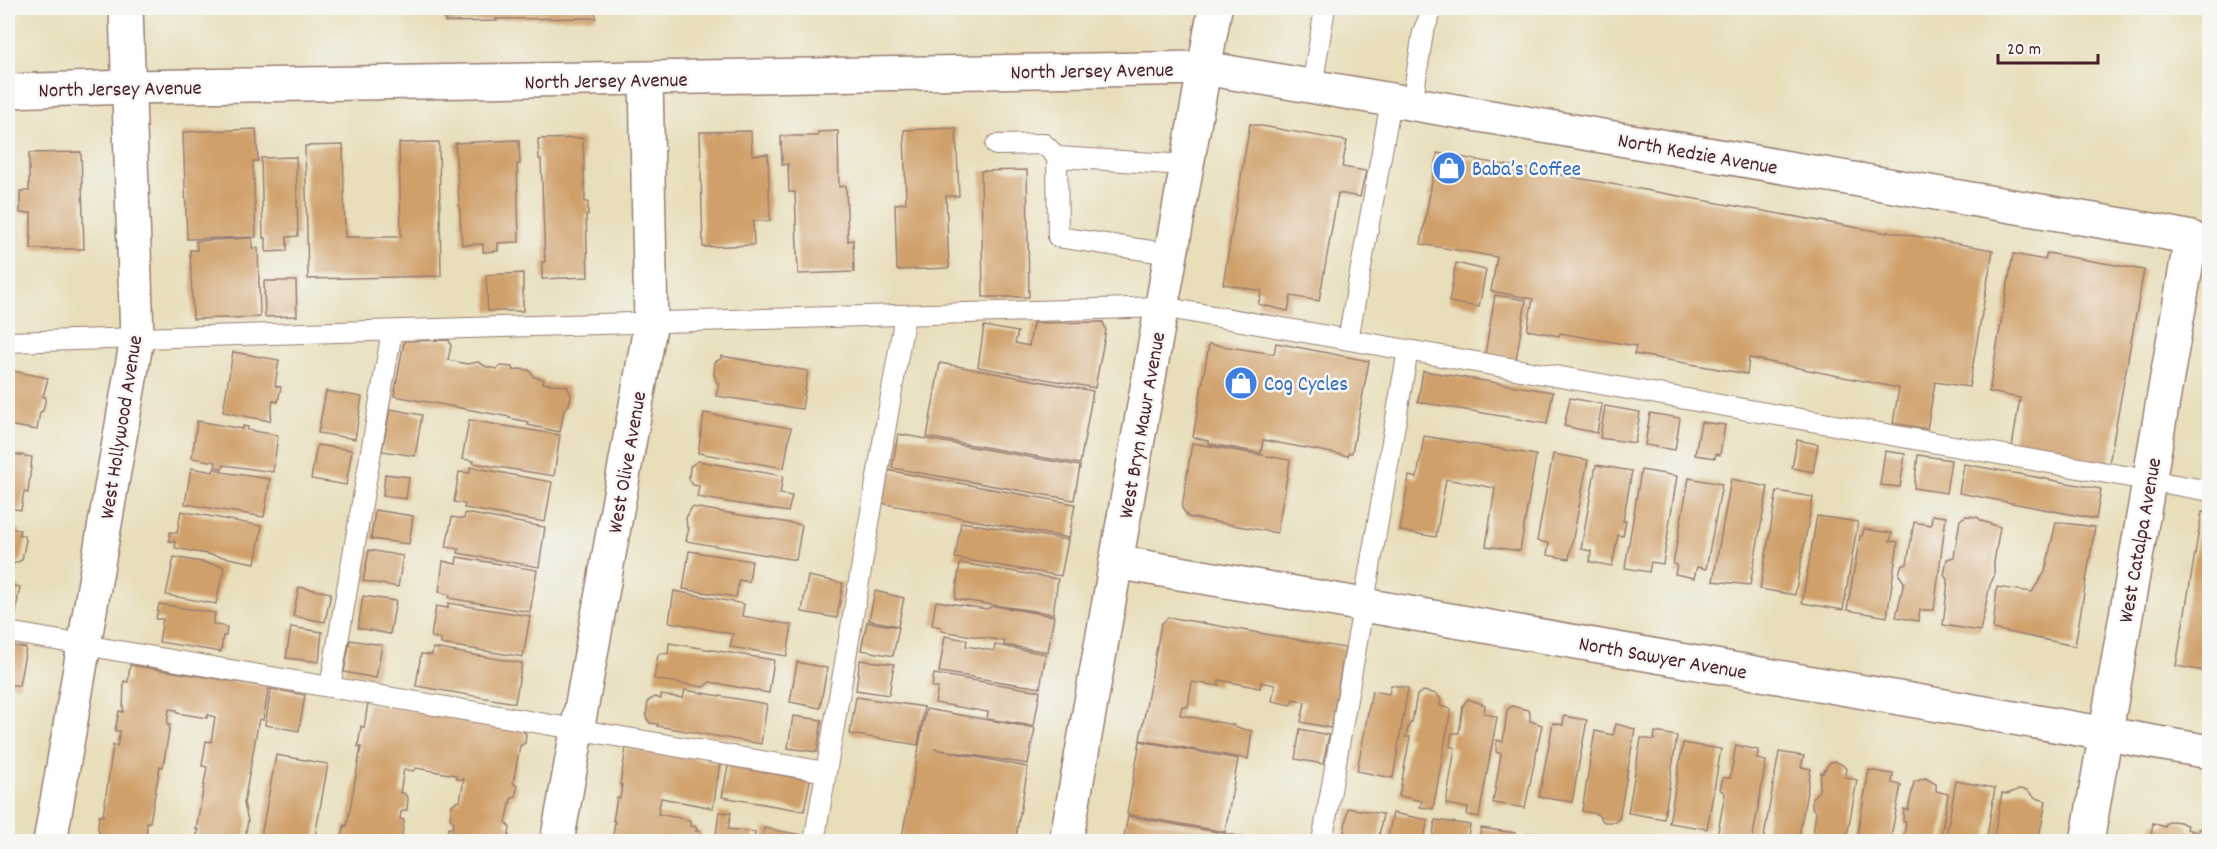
<svg xmlns="http://www.w3.org/2000/svg" width="2217" height="849" viewBox="0 0 2217 849" font-family="Dekko,sans-serif">
<style>
.building{fill:#d0a06a}
.lines{fill:none;stroke-linecap:round;stroke-linejoin:round}
.lane-casing{stroke:#997e72;stroke-width:22}
.street-casing{stroke:#997e72;stroke-width:36}
.secondary-casing{stroke:#997e72;stroke-width:36}
.lane{stroke:#fff;stroke-width:20}
.street{stroke:#fff;stroke-width:33}
.secondary{stroke:#fff;stroke-width:33}
.labels{text-anchor:middle;stroke-width:5;stroke-linejoin:round;paint-order:stroke}
.street-label{font-size:21px;fill:#4a1f2b;stroke:#f6f6f2}
.shop-label{font-size:21px;fill:#366cbe;stroke:#f6f6f2;text-anchor:start}
</style>
<rect width="100%" height="100%" fill="#f6f6f2"/>
<filter id="ink" filterUnits="userSpaceOnUse"><feTurbulence type="fractalNoise" baseFrequency=".0167" numOctaves="2"/><feDisplacementMap in="SourceGraphic" scale="12" xChannelSelector="R" yChannelSelector="G"/><feConvolveMatrix kernelMatrix="1 2 1 2 8 2 1 2 1" color-interpolation-filters="sRGB"/></filter>
<filter id="wash" filterUnits="userSpaceOnUse"><feTurbulence type="fractalNoise" baseFrequency=".008" numOctaves="4" result="noise"/><feDisplacementMap in="SourceGraphic" scale="24" xChannelSelector="R" yChannelSelector="G"/><feGaussianBlur stdDeviation="1.35" result="paint"/><feColorMatrix in="noise" values="0 0 0 0 0 0 0 0 0 0 0 0 0 0 0 0 0 1.4 0 .05"/><feComposite in="paint" operator="in"/></filter>
<g filter="url(#wash)">
<rect width="100%" height="100%" fill="#e8deba"/>
<g id="blocks">
<path class="building" d="M444,8H595L596,18L502,19H496L497,21L445,22Z
M1250,124L1347,141L1342,167L1366,171L1360,197L1338,193L1319,301L1291,296L1288,311L1258,304L1262,291L1223,284Z
M956,128L959,196H946L949,268L897,270L895,204L906,203L904,130Z
M256,129L258,161H253L256,237L187,239L183,132Z
M751,131L752,155L768,154L770,221H753L754,245L703,247L700,132Z
M838,131L839,187L846,186L848,241L853,240L854,272L798,274L795,192H789L788,164L782,165L781,136H818V132Z
M583,138L585,202H588V215H586L588,277L542,279V262H545L541,159H539L538,139Z
M519,140L520,164H517L519,242L498,243V251L483,252V244L462,245L455,143Z
M439,142L441,276L308,279L305,146L343,145L345,237H401L399,143Z
M81,152L84,249H31V213H20V191H29V153Z
M1437,153L1887,233L1888,231L1993,250L1969,387L1935,382L1927,429L1893,423L1899,388L1749,358L1747,374L1634,354L1636,346L1560,333L1559,336L1527,330L1533,299L1491,291L1497,257L1421,244Z
M296,157L298,236L287,237V251L266,252V238H263L261,158Z
M1027,170L1029,297H983L981,171Z
M8,208H9L10,236H8Z
M252,238V248H258L260,317L193,319L190,250H197L196,241Z
M2047,253L2144,270L2109,464L2012,447L2020,398L1989,392L2013,254L2045,260Z
M1456,263L1486,270L1479,307L1449,302Z
M523,273V311H488L486,275Z
M264,281H296L297,316L265,317Z
M1495,295L1526,300L1516,360L1485,354Z
M1103,322L1106,330L1095,388L978,367L984,326L1018,332L1015,343L1029,346L1033,323Z
M449,340L451,346L448,360L467,364L478,362L487,367L497,369L501,366L512,367L515,371L518,369L529,370L534,377L544,379L543,383L567,386L571,395L569,405L564,409L560,432L528,425L529,422L509,418L510,417L394,396L404,341Z
M1276,343L1369,361L1352,453H1349L1348,456L1263,440L1261,453L1209,444V441L1193,437L1209,344L1274,354Z
M233,352L279,360L275,386L281,387L278,402L273,401L270,421L223,412Z
M721,356L808,371L802,409L716,396L719,383H717L714,374L715,362L721,359Z
M940,363L1093,391L1080,464L927,437Z
M8,370L48,378L43,397H46L43,411L40,412L37,430L8,425Z
M1423,371L1553,392L1547,424L1418,402Z
M326,391L362,397L355,439L318,433Z
M1570,398L1602,404L1597,433L1564,426Z
M1605,406L1640,412L1635,443L1600,438Z
M390,409L422,415L415,456L382,451Z
M704,413L791,428L784,468L698,453Z
M1650,413L1680,418L1675,450L1645,445Z
M469,420L560,435L554,476L473,463L474,461L462,459Z
M197,421L243,429V426L248,427L247,430L278,435L273,472L224,465L223,468L215,467L216,462L192,458Z
M1701,422L1725,425L1720,455L1716,454L1715,458L1695,455Z
M898,434L1080,466L1074,500L892,468Z
M1424,436L1536,455L1520,551L1486,546L1495,488L1446,479L1436,537L1400,531L1409,476L1417,478Z
M1797,440L1818,444L1813,472L1792,468Z
M1192,443L1290,460L1277,533L1188,517L1182,508Z
M317,445L352,450L346,485L311,479Z
M1885,451L1905,454L1900,487L1880,485Z
M8,453L32,457L28,493L24,492L21,510L8,508Z
M1553,454L1588,460L1569,559L1547,555L1549,543L1537,541Z
M1918,455L1951,460L1946,493L1914,488Z
M698,461L783,476L780,494L792,496L788,512L697,497L699,486L693,485L689,479L690,466Z
M1964,464L2101,489L2096,519L1959,493Z
M1596,465L1632,471L1623,521H1626L1623,536L1618,535L1612,566L1590,562L1591,551L1581,549Z
M470,467L552,482L545,522L464,508L465,504L454,502L459,472L470,473Z
M191,468L213,472L214,469L222,470L221,472L270,479L264,517L185,504Z
M886,470L1075,504L1069,538L880,503Z
M1641,470L1677,476L1663,564L1651,562L1649,572L1625,568Z
M385,474L409,477L406,499L383,496Z
M1689,478L1722,484L1706,569L1697,567L1694,578L1675,574L1677,565L1673,564Z
M1731,479L1768,487L1750,585L1713,581Z
M1777,491L1813,497L1795,595L1760,589Z
M692,507L802,525L796,560L686,541L689,528H687L686,518Z
M375,510L413,516L409,544L371,539Z
M181,511L262,526L255,563L175,548L176,542L169,541L170,532L177,533Z
M2202,512L2210,513V672L2176,666Z
M465,513L545,527L539,567L458,553L459,549L446,547L452,517L464,519Z
M1932,515L1946,517L1934,610H1920L1918,621L1896,617L1904,582L1899,575L1901,566L1907,564L1914,522L1931,525Z
M1817,516L1858,522L1843,610L1802,603Z
M1966,516L1977,517L1982,521L2000,527L1994,562V576L1990,585L1980,631L1943,625L1948,581L1944,575L1947,559L1954,557L1960,520Z
M961,522L1068,540L1061,576L955,558Z
M2056,522L2095,527L2075,646L1993,629L1997,587L2032,592L2045,572Z
M8,528L20,530L19,535H23L26,540L22,560L13,564V567L8,565Z
M1864,529L1892,533L1890,541L1898,542L1887,617L1847,610L1860,536H1862Z
M369,550L403,556L398,587L363,581Z
M689,551L752,561L749,582L739,580L736,597L683,589Z
M174,557L223,566L224,573L221,580L216,604L166,595Z
M457,557L537,570L530,612L449,598L450,595L439,592L443,561L456,564Z
M960,563L1058,579L1053,614L955,599Z
M808,576L843,583L837,618L802,612Z
M8,585L20,587L15,616L8,615Z
M299,587L331,593L325,622L293,616Z
M674,591L744,604L742,616L792,625L787,656L730,647L733,634L669,622Z
M875,591L904,598L898,626L869,620Z
M363,596L396,601L390,634L358,628Z
M936,601L986,609L994,606L1054,616L1048,652L1004,645L1005,641L941,631L942,627L932,625Z
M448,603L530,616L523,657L441,644V639L431,637L436,606L448,608Z
M159,604L215,613L213,624L227,627L226,636H223L221,652L159,642L163,619H156Z
M1168,617L1345,648L1331,728L1301,722L1305,702L1293,699L1291,705L1272,701L1275,685L1261,682L1260,688L1219,680V686L1192,682L1188,707L1182,706L1180,715L1234,725V727L1252,731L1248,759L1140,740L1161,624Z
M867,622L899,627L893,656L861,650Z
M291,627L322,632L319,662L286,658Z
M945,636L967,640L966,646L994,651L995,645L1046,654L1040,688L939,672Z
M350,640L382,645L376,678L344,672Z
M669,643L774,660L769,693L710,682L703,687L654,679L658,655L661,653L668,654Z
M8,645L26,648L19,686L8,684Z
M433,648L522,663L515,703L416,686L421,654L432,655Z
M860,660L894,664L889,695L856,690Z
M797,662L827,668L820,708L790,702Z
M130,665L269,687L263,720L259,719L244,803L248,821L244,842H194L199,830H196L207,767L202,766L206,741L211,742L215,717L208,715L207,718L177,713V710L169,709L167,725H170L163,767L160,766L150,822H147L146,841L136,842L120,838V842H112L103,840L104,837L100,836L98,828L99,816H103L113,745L117,746L120,731H115L119,711L123,712L124,681L128,682Z
M934,674L1040,691L1034,726L987,719L988,712L935,703L938,688L932,687Z
M1391,685L1408,688L1393,778L1357,771L1372,691L1389,694Z
M271,689L305,695L299,731L265,725Z
M685,690L767,704L761,744L657,726L658,724L650,723L646,717L648,701L655,697L661,699V695L683,698Z
M1423,691L1437,694L1441,700L1440,706L1451,709L1433,809L1420,807L1422,801L1399,796L1410,737H1406L1409,724L1412,722L1417,695Z
M856,697L924,707L918,745L850,734Z
M1468,699L1485,705L1484,713L1497,717L1479,817L1467,815L1468,808L1446,804L1455,748L1450,746L1452,733H1459L1463,705Z
M368,703L521,729L526,734L525,743L520,746L513,783L517,786L516,796L511,799L506,823L510,828L508,839L504,842H447L448,828L452,829L454,822L450,818L452,805L457,801L460,802L464,779H457L455,775L416,768L413,771L404,769L400,793H404L408,798L407,810L401,812L400,819L404,820L401,842H341L344,825L347,826L361,747H358L361,726L364,728Z
M1512,706L1528,710L1530,713V721L1542,725L1525,808L1493,803L1501,754L1496,752L1497,740L1503,742L1507,710Z
M926,709L1035,728L1028,764L934,749L1028,767L1015,842H901Z
M793,716L822,720L817,752L788,748Z
M1564,716L1587,720L1572,802L1539,797L1553,723L1563,725Z
M1616,724L1635,729L1619,819L1616,822H1604L1597,814L1582,811L1595,731L1613,735Z
M1300,729L1329,735L1323,764L1295,759Z
M1655,732L1677,736L1664,819L1628,813L1641,738L1654,740Z
M1140,741L1238,759L1225,832L1127,814Z
M1683,743L1721,749L1707,829L1669,823Z
M1736,745L1758,750L1757,759L1766,761L1752,842H1716L1725,794L1720,789L1723,778H1730Z
M626,748L720,763L713,808L661,798L658,814L690,820V826L697,827L696,831H701L699,842H612L615,821H613L617,798H620L622,785H620Z
M1779,752L1804,756L1801,767L1811,769L1798,842H1763Z
M276,755L328,764L314,842H260Z
M1834,761L1843,765L1846,769L1845,777L1857,780L1846,842H1812L1816,812L1812,808V798L1819,791L1821,772L1823,773L1829,763Z
M728,766L810,780L804,811L722,797Z
M1869,770L1893,774L1892,783L1901,785L1890,842H1856Z
M1925,778L1936,784V791L1948,794L1940,842H1903L1906,822H1903L1904,809L1908,810L1914,782Z
M1956,781L1995,788L1986,842H1945Z
M2020,789L2027,790L2036,798L2046,801L2038,842H1993L2002,793L2007,794Z
M1348,808L1383,814L1378,842H1354L1343,839Z
M719,812L731,813L728,829L755,832L753,842H715Z
M1393,813L1428,820L1423,842H1387Z
M1128,816L1256,839L1255,842H1123Z
M1435,820L1470,825L1467,842H1432Z
M2172,821L2180,822L2188,826L2187,829L2197,833L2198,829L2210,827V842H2150L2153,823L2165,827L2166,823Z
M764,828L802,835L801,842H762Z
M1481,828L1515,833L1514,842H1479Z
M1527,836L1554,840L1553,842H1526Z"/>
</g>
</g>
<g filter="url(#ink)">
<use href="#blocks" fill-opacity="0" stroke="#997e72" stroke-width="1.5"/>
<g class="lines">
<g class="lane-casing">
<path id="lane" d="M1312,87L1325,8
M1412,104L1423,32L1433,8
M996,145L1044,144L1057,157L1187,165
M1057,157L1058,237L1171,254
M1348,340L1391,101
M8,342L1162,307L2210,491
M8,632L826,772
M330,687L392,331
M814,842L905,315
M1322,842L1408,350"/>
</g>
<g class="street-casing">
<path id="street" d="M1116,562L2210,752
M50,842L137,338L126,8
M557,842L651,322L646,79
M2087,842L2191,238"/>
</g>
<g class="secondary-casing">
<path id="secondary" d="M8,91L130,87L1204,68L2152,230L2191,238L2210,248
M1066,842L1215,8"/>
</g>
<use href="#lane" class="lane"/>
<use href="#street" class="street"/>
<use href="#secondary" class="secondary"/>
</g>
</g>
<defs>
<g id="shop-disc" transform="scale(1.725)"><circle r="9.5" fill="#3f7fe0" stroke="#f6f6f2"/><path d="M-5-2.5h2.3a2.7 3.5 0 0 1 5.4 0H5L5.5 6h-11ZM-1.5-2.5h3a1.5 2.3 0 0 0-3 0Z" fill="#fff"/></g>
</defs>
<g fill-rule="evenodd">
<use href="#shop-disc" x="1449" y="168"/>
<use href="#shop-disc" x="1241" y="383"/>
</g>
<g class="labels">
<g class="street-label">
<text transform="translate(1092 70) rotate(-1)" y="7">North Jersey Avenue</text>
<text transform="translate(606 80) rotate(-1)" y="7">North Jersey Avenue</text>
<text transform="translate(120 88) rotate(-1)" y="7">North Jersey Avenue</text>
<text transform="translate(1698 153) rotate(10)" y="7">North Kedzie Avenue</text>
<text transform="translate(1141 425) rotate(-80)" y="7">West Bryn Mawr Avenue</text>
<text transform="translate(120 427) rotate(-81)" y="7">West Hollywood Avenue</text>
<text transform="translate(626 462) rotate(-80)" y="7">West Olive Avenue</text>
<text transform="translate(2139 540) rotate(-80)" y="7">West Catalpa Avenue</text>
<text transform="translate(1663 657) rotate(10)" y="7">North Sawyer Avenue</text>
</g>
<g class="shop-label">
<text x="1472" y="175">Baba’s Coffee</text>
<text x="1264" y="390">Cog Cycles</text>
</g>
</g>
<rect width="2217" height="849" fill="none" stroke="#f6f6f2" stroke-width="30"/>
<path d="M1998 54v9h100v-9" fill="none" stroke="#4a1f2b" stroke-width="3"/>
<text x="2007" y="54" font-size="18" fill="#4a1f2b" stroke="#f6f6f2" stroke-width="4.5" paint-order="stroke">20 m</text>
</svg>
